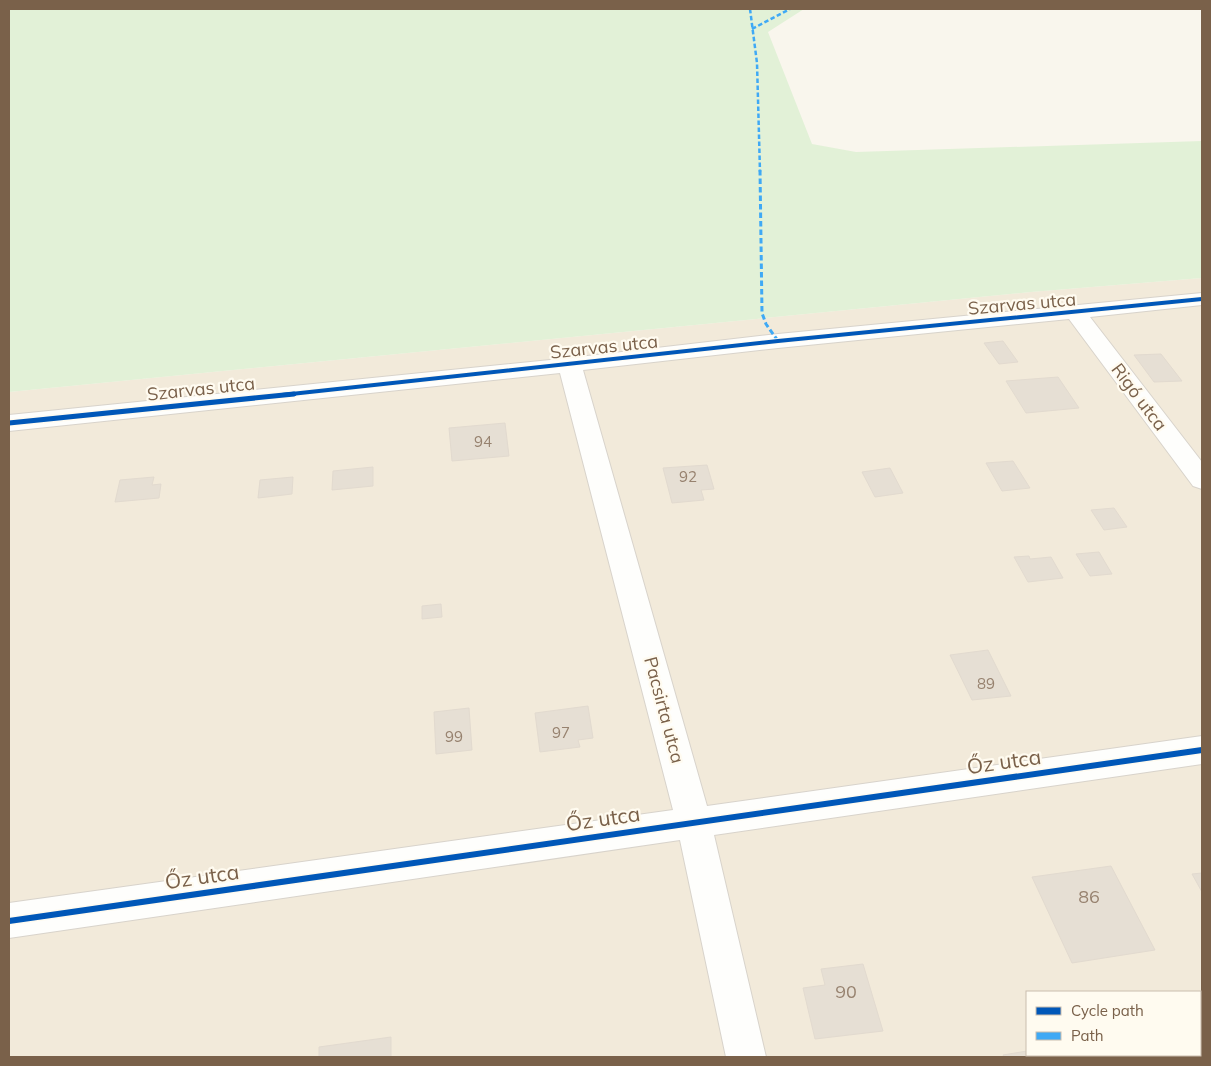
<svg xmlns="http://www.w3.org/2000/svg" width="1211" height="1066" viewBox="0 0 1211 1066" font-family="Mulish,sans-serif">
<style>
.residential{fill:#f2eada;fill-rule:evenodd}
.green{fill:#e2f1d7}
.building{fill:#e6dfd4;stroke:#e2dacf}
.lines{fill:none;stroke-linecap:round;stroke-linejoin:round}
.minor-casing{stroke:#d8d3cb;stroke-width:2}
.minor{fill:#fefefc;fill-rule:evenodd}
.quiet-far1{stroke:#3fa9f5;stroke-width:2.5;stroke-dasharray:4.5 2.5;stroke-linecap:butt}
.quiet{stroke:#3fa9f5;stroke-width:3;stroke-dasharray:5.5 3;stroke-linecap:butt}
.cycleway-far2-casing{stroke:#fffbf0;stroke-width:6}
.cycleway-far1-casing{stroke:#fffbf0;stroke-width:8}
.cycleway-casing{stroke:#fffbf0;stroke-width:9}
.cycleway-far2{stroke:#0057b8;stroke-width:4}
.cycleway-far1{stroke:#0057b8;stroke-width:5}
.cycleway{stroke:#0057b8;stroke-width:6}
.labels{text-anchor:middle;stroke-width:4.5;stroke-linejoin:round;paint-order:stroke}
.number-label{font-size:15px;fill:#97826f}
.street-label{font-size:18px;fill:#7a614a;stroke:#fffbf0}
.near-number-label{font-size:18px;fill:#97826f}
.near-street-label{font-size:21px;fill:#7a614a;stroke:#fffbf0}
</style>
<rect width="100%" height="100%" fill="#f9f6ed"/>
<path class="residential" d="M1202,278V1057H9V392L1031,292ZM1027,992H1200V1055H1027Z"/>
<path class="green" d="M9,9H804L768,32L812,144L856,152L1202,141V278L1031,292L9,392Z"/>
<path class="building" d="M1003,341L1018,362L999,364L984,343Z
M1161,354L1182,381L1154,382L1134,355Z
M1058,377L1079,408L1026,413L1006,381Z
M505,423L509,456L452,461L449,428Z
M1013,461L1030,488L1002,491L986,463Z
M707,465L714,489L701,490L704,500L672,503L663,468Z
M373,467V486L332,490L333,471Z
M890,468L903,493L875,497L862,472Z
M154,477L152,485L161,484L159,498L115,502L120,480Z
M293,477L292,494L258,498L260,480Z
M1114,508L1127,527L1104,530L1091,510Z
M1099,552L1112,574L1090,576L1076,554Z
M1029,556L1030,559L1051,557L1063,578L1028,582L1014,557Z
M441,604L442,617L422,619V606Z
M988,650L1011,696L972,700L950,655Z
M588,706L593,738L578,740L580,747L540,752L535,713Z
M469,708L472,750L436,754L434,712Z
M1111,866L1155,950L1072,963L1032,877Z
M1202,873V892L1192,874Z
M863,964L883,1031L815,1039L803,988L825,985L821,969Z
M391,1037V1057H319V1047Z
M1027,1051V1055H1035L1036,1057H1004L1003,1055Z"/>
<g class="lines">
<g class="minor-casing">
<path id="minor" d="M1202,293V305L1090,317L1202,462V489L1193,486L1069,319L778,348L583,370L707,806L1202,736V764L714,835L766,1057H726L680,840L9,938V903L673,810L560,373L9,431V415L570,358L778,334Z"/>
</g>
<use href="#minor" class="minor"/>
<path class="quiet-far1" d="M750,9L757,63L760,172
M752,29L790,9"/>
<path class="quiet" d="M760,170L762,313L766,324L778,341"/>
<g class="cycleway-far2-casing">
<path id="cycleway-far2" d="M282,395L778,341L1202,299"/>
</g>
<g class="cycleway-far1-casing">
<path id="cycleway-far1" d="M9,423L294,394"/>
</g>
<g class="cycleway-casing">
<path id="cycleway" d="M9,921L1202,750"/>
</g>
<use href="#cycleway-far2" class="cycleway-far2"/>
<use href="#cycleway-far1" class="cycleway-far1"/>
<use href="#cycleway" class="cycleway"/>
</g>
<g class="labels">
<g class="number-label">
<text x="483" y="447">94</text>
<text x="688" y="482">92</text>
<text x="986" y="689">89</text>
<text x="561" y="738">97</text>
<text x="454" y="742">99</text>
</g>
<g class="street-label">
<text transform="translate(1022 304) rotate(-5)" y="6">Szarvas utca</text>
<text transform="translate(604 347) rotate(-6)" y="6">Szarvas utca</text>
<text transform="translate(201 389) rotate(-6)" y="6">Szarvas utca</text>
<text transform="translate(1139 397) rotate(53)" y="6">Rigó utca</text>
<text transform="translate(664 710) rotate(75)" y="6">Pacsirta utca</text>
</g>
<g class="near-number-label">
<text x="1089" y="903">86</text>
<text x="846" y="998">90</text>
</g>
<g class="near-street-label">
<text transform="translate(1004 762) rotate(-8)" y="7">Őz utca</text>
<text transform="translate(603 819) rotate(-8)" y="7">Őz utca</text>
<text transform="translate(202 877) rotate(-8)" y="7">Őz utca</text>
</g>
</g>
<rect width="1211" height="1066" fill="none" stroke="#7a614a" stroke-width="20"/>
<rect x="1026" y="991" width="175" height="65" fill="#fffbf0" stroke="#cabdae"/>
<rect x="1036" y="1007" width="25" height="8" fill="#0057b8" stroke="#cabdae"/>
<text x="1071" y="1016" font-size="15" fill="#7a614a">Cycle path</text>
<rect x="1036" y="1032" width="25" height="8" fill="#3fa9f5" stroke="#cabdae"/>
<text x="1071" y="1041" font-size="15" fill="#7a614a">Path</text>
</svg>
